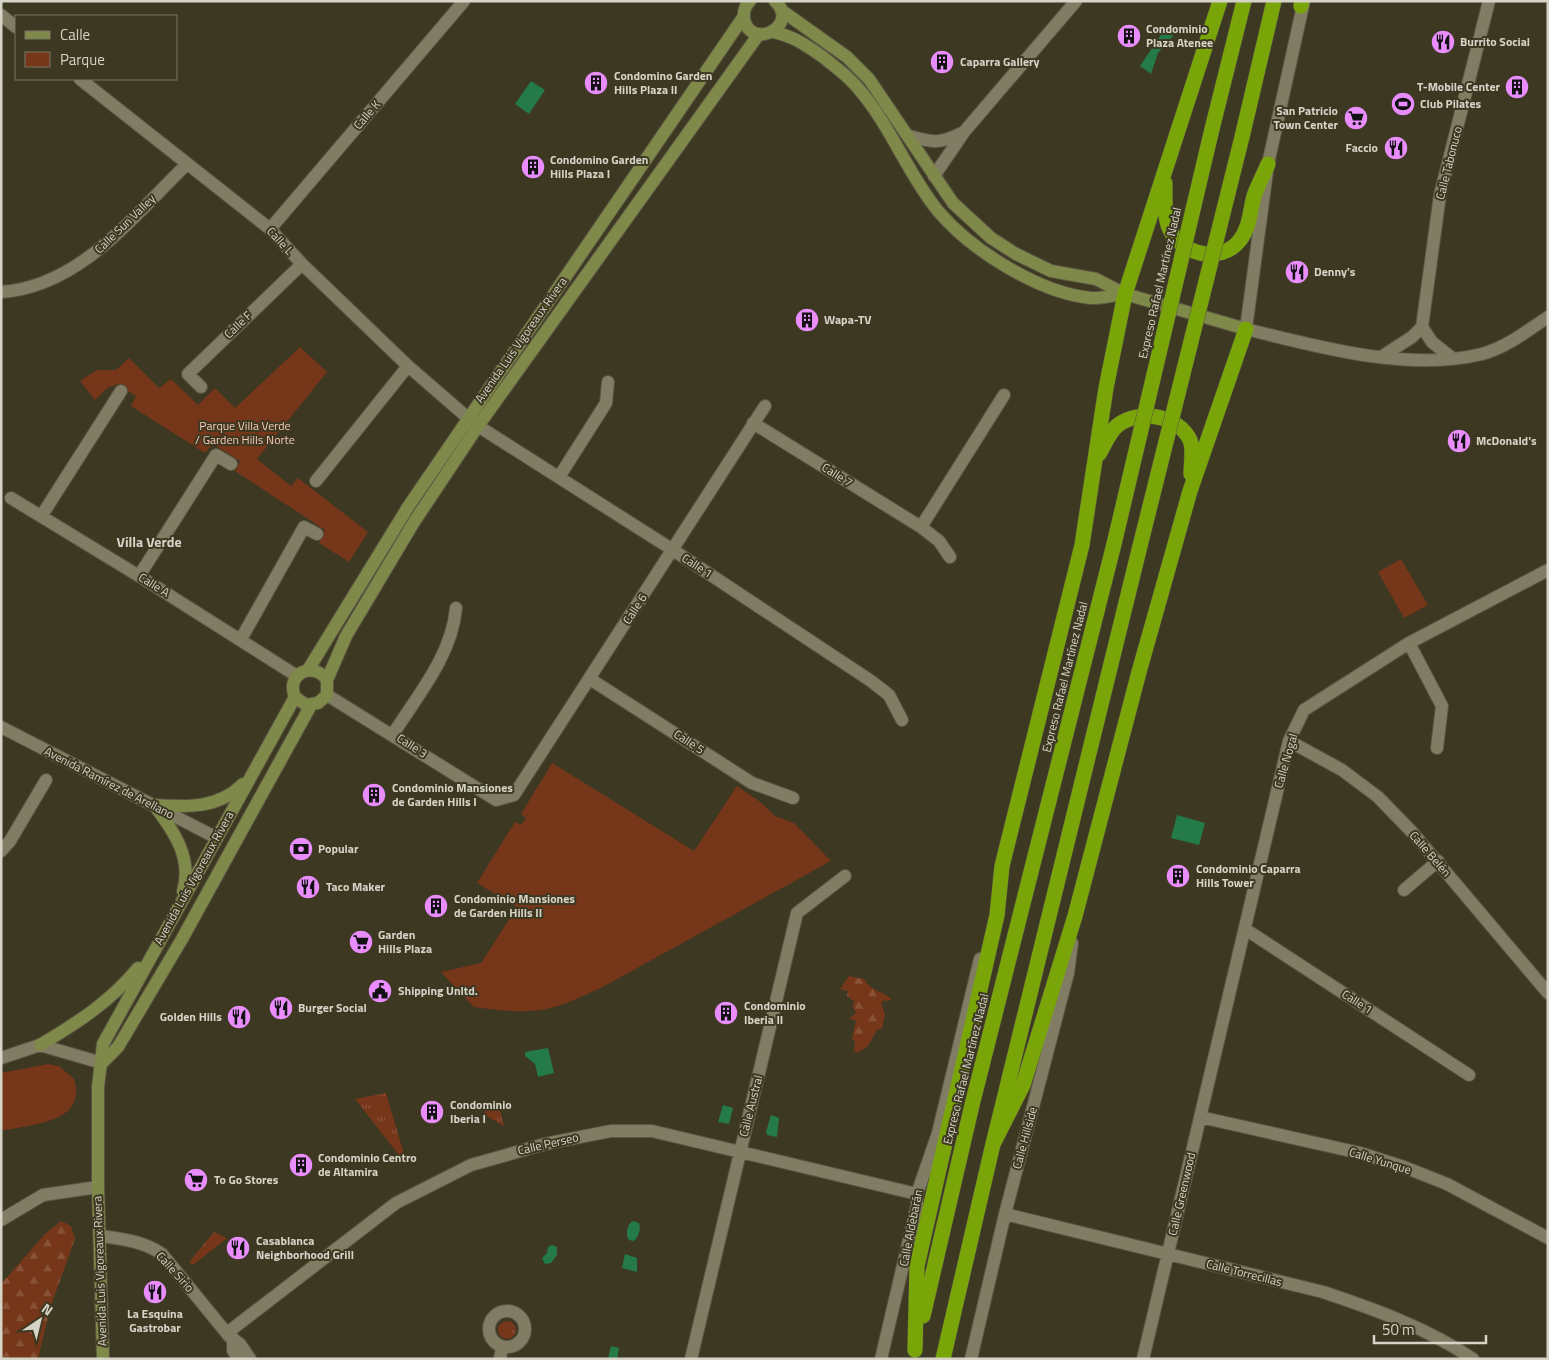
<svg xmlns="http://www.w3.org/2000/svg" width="1549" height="1360" viewBox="0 0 1549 1360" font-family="'Titillium Web',sans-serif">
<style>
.grass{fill:url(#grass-tufts)}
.forest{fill:url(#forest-firs)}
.park{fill:#753619}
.water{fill:#247a49}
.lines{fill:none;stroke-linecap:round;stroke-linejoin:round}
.minor-casing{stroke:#595543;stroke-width:14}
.tertiary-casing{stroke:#595543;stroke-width:14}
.secondary-casing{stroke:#595543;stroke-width:14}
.motorway-casing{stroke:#595543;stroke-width:16}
.minor{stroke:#817d64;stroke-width:12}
.tertiary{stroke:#817d64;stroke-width:12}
.secondary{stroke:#7f8949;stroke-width:12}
.motorway{stroke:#79a509;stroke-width:15}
.motorway-bridge-casing{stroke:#595543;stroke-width:16;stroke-linecap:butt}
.motorway-bridge{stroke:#79a509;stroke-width:15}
.labels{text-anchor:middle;stroke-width:4;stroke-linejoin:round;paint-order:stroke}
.poi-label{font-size:12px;font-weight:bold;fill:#d6d4c7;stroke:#3d3822;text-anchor:start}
.street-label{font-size:12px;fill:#d6d4c7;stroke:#3d3822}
.park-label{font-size:12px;fill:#f8cbb9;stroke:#3d3822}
.neighbourhood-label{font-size:14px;font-weight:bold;fill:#d6d4c7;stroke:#3d3822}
</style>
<defs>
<pattern id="grass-tufts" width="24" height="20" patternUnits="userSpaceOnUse" patternTransform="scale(1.25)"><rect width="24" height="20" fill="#753619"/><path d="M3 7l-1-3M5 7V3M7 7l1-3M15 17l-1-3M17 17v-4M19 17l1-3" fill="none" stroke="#885239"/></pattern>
<pattern id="forest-firs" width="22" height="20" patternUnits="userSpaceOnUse" patternTransform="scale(1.25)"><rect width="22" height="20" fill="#753619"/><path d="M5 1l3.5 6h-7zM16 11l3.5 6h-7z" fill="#885239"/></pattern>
</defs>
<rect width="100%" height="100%" fill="#3d3822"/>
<path class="grass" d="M386,1093L406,1161V1164L355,1099Z
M495,1100L498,1102L504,1126L485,1115L484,1112L486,1103Z
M214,1232L227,1238L193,1265L189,1262Z
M498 1330a9 9 0 1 1 18 0a9 9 0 1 1-18 0Z"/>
<path class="forest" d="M849,976L864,979C870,991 883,991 892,1000L883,1001L881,1003L885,1014L882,1029L877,1030L868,1046L857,1053L854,1051L855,1042L852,1039L856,1021L849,1018L856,1013L852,1005L855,1002L847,996L848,991L840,989Z
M61,1221L71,1226L75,1239L50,1308L38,1359H1V1284L44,1235Z"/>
<path class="park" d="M300,347L327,372L257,459L291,486L298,478L368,532L349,562L319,543L325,530L235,471L240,461L213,444L205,453L131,406L136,396L118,384L107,388L95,400L80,381L97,370H116L129,358L159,388L171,379L198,405L215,388L235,408Z
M1401,559L1428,605L1404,618L1378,572Z
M552,763L694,851L737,786L759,801L775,816L794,823L831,861L601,988C584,995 565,1005 547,1009C522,1014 498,1010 474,1007L441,972L481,963L517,907L477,883L515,822L521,825L526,818L521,814Z
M48,1064L59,1066L74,1079C88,1123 31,1124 1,1131V1073Z"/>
<path class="water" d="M1169,23L1173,36L1158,53L1151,74L1140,66Z
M531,81L545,90L529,114L515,104Z
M1177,815L1205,823L1199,845L1171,838Z
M548,1048L554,1073L538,1077L535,1064L525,1056V1052Z
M723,1105L733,1108L729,1124L718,1122Z
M771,1115L779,1118L777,1137L767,1135L766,1132Z
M633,1221L639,1223C641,1228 639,1238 633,1241L629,1240C625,1235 627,1224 633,1221Z
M552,1245L557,1247V1255L551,1263L545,1264L542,1258L547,1253L548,1247Z
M625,1254L637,1258V1272L622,1268Z
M611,1346L619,1348L617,1359H608Z"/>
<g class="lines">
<g class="minor-casing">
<path id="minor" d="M1,15L16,27
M80,79L270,229L302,264L408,366L468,418
M909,136C934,143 940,144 964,132
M934,176L964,132L1076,1
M270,229L464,1
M1,292C80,287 134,215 187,164
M201,387L188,374L302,264
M753,423L921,527L939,541L950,557
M478,426L673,550L871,681L889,695L902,720
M559,477L606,403L608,382
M316,481L408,366
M11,498L139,576L297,676
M42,515L121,391
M921,527L1004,395
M139,576L216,455L231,464
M241,639L304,527L317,534
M1409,643L1442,706L1437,748
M590,679L752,783L793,798
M327,695L496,800L514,795L765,406
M393,734C418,695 452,655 456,608
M1289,741L1342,770L1378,797L1412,832L1548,993
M1,851L10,841L46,780
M1404,890L1438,861
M1245,929L1469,1075
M1,1058L40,1045L102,1063
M1200,1117L1360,1153L1404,1167L1447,1184L1548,1238
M1005,1214L1323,1292C1374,1309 1427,1328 1473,1359
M1,1220L43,1195L98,1187
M101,1236C122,1239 143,1241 162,1254L229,1336L240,1344L250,1359
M489 1329a18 18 0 1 1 36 0a18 18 0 1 1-36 0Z
M227,1333L396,1203L471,1165L545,1144L580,1137L611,1131H652L917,1194
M233,1338V1350L238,1359
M500,1359L502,1347
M691,1359L797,913L845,876
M881,1359L917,1206V1194L938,1133L980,959
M971,1359L1005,1214L1068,973L1072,943
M1143,1359L1289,741L1304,710L1409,643L1548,570"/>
</g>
<g class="tertiary-casing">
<path id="tertiary" d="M1304,1L1268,164L1246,329C1318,347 1408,372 1482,354C1507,347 1527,331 1548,317
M1422,327L1432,342L1452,358
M1381,357L1412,337L1422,327L1440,195L1489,1
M1,727L217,838"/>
</g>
<g class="secondary-casing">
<path id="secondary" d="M750,1C745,6 743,12 744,19C751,52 801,25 775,1
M781,10L847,57L869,79L953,203L991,238L1016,254L1051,271L1096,279L1125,294L1246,329
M773,32C793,36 806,45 823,57C835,67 847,75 857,87C890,124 907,173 938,211C971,250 1039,293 1091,298C1101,299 1114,295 1125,294
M308,670L408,507L744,16
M327,680L346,636L414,522L478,426L759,34
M154,805C173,830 193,858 183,891
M154,805C187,807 218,809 243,784
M40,1045C77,1023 110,1002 138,968
M102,1063L118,1047L182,939L311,705
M103,1359L98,1187V1087L103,1044L295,697C285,674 313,660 327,680V695L318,703L306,705L295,697"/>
</g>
<g class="motorway-casing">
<path id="motorway" d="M1301,6L1302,1
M1212,129L1244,1
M1242,137L1274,1
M1165,183C1165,196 1164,213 1168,225C1178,255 1221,265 1240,240C1250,227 1250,211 1254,196C1258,185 1264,174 1268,164
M1099,454C1105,444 1109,432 1118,425C1139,409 1178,415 1190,440C1194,450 1191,463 1191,474
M993,1144L1023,1085L1075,916L1139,672L1190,491L1246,329
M923,1316L972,1105L1114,544
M915,1350L917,1266L997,915L1002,866L1082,545L1106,388L1125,294L1220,1
M943,1359L993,1144L1139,550"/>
</g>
<use href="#minor" class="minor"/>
<use href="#tertiary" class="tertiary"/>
<use href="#secondary" class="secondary"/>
<use href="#motorway" class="motorway"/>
<g class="motorway-bridge-casing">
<path id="motorway-bridge" d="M1114,544L1212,129
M1139,550L1242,137"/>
</g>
<use href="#motorway-bridge" class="motorway-bridge"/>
</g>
<defs>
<g id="building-disc" transform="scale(1.25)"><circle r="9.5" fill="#e98dfd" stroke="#3d3822"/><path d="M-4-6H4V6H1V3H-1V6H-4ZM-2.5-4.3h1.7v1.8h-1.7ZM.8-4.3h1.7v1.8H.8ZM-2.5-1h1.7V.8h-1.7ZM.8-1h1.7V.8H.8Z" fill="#111"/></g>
<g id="restaurant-disc" transform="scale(1.25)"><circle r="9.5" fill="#e98dfd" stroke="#3d3822"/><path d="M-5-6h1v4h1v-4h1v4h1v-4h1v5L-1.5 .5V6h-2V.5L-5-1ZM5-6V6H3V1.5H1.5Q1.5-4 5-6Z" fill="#111"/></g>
<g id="stadium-disc" transform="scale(1.25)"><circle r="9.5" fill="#e98dfd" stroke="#3d3822"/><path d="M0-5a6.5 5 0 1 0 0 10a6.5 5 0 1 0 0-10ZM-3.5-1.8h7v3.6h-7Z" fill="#111"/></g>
<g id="supermarket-disc" transform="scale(1.25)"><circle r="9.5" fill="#e98dfd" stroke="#3d3822"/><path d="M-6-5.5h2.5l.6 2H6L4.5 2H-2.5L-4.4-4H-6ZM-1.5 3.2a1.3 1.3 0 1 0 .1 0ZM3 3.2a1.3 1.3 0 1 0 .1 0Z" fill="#111"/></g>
<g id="bank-disc" transform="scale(1.25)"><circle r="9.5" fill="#e98dfd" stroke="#3d3822"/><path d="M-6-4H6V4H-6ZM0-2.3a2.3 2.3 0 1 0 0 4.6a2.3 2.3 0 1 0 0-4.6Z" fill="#111"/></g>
<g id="civic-disc" transform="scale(1.25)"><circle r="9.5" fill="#e98dfd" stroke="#3d3822"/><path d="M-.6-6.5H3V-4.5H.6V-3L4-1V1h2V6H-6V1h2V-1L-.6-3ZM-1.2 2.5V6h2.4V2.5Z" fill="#111"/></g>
</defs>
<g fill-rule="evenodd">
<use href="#building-disc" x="1129" y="36"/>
<use href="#restaurant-disc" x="1443" y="42"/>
<use href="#building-disc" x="942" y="62"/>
<use href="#building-disc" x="596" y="83"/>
<use href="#building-disc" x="1517" y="87"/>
<use href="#stadium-disc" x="1403" y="104"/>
<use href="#supermarket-disc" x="1356" y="118"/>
<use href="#restaurant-disc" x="1396" y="148"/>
<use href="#building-disc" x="533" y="167"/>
<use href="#restaurant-disc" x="1297" y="272"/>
<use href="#building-disc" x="807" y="320"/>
<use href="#restaurant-disc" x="1459" y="441"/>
<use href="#building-disc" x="374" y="795"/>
<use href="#bank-disc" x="301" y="849"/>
<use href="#building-disc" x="1178" y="876"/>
<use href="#restaurant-disc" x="308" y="887"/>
<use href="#building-disc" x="436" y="906"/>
<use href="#supermarket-disc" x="361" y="942"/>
<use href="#civic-disc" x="380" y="991"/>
<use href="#restaurant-disc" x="281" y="1008"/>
<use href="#building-disc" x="726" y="1013"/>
<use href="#restaurant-disc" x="239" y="1017"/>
<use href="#building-disc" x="432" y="1112"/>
<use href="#building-disc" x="301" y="1165"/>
<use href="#supermarket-disc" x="196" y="1180"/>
<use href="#restaurant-disc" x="238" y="1248"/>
<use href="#restaurant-disc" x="155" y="1292"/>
</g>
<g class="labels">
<g class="poi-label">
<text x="1146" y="33">Condominio<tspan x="1146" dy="14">Plaza Atenee</tspan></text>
<text x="1460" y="46">Burrito Social</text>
<text x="960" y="66">Caparra Gallery</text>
<text x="614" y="80">Condomino Garden<tspan x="614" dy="14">Hills Plaza II</tspan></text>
<text x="1500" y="91" text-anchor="end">T-Mobile Center</text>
<text x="1420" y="108">Club Pilates</text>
<text x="1338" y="115" text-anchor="end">San Patricio<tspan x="1338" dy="14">Town Center</tspan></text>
<text x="1378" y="152" text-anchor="end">Faccio</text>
<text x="550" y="164">Condomino Garden<tspan x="550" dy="14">Hills Plaza I</tspan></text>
<text x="1314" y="276">Denny's</text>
<text x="824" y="324">Wapa-TV</text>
<text x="1476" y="445">McDonald's</text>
<text x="392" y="792">Condominio Mansiones<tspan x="392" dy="14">de Garden Hills I</tspan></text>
<text x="318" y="853">Popular</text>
<text x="1196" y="873">Condominio Caparra<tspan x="1196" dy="14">Hills Tower</tspan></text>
<text x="326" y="891">Taco Maker</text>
<text x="454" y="903">Condominio Mansiones<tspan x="454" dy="14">de Garden Hills II</tspan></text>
<text x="378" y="939">Garden<tspan x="378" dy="14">Hills Plaza</tspan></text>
<text x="398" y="995">Shipping Unltd.</text>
<text x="744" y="1010">Condominio<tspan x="744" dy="14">Iberia II</tspan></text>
<text x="298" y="1012">Burger Social</text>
<text x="222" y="1021" text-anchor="end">Golden Hills</text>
<text x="450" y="1109">Condominio<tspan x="450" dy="14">Iberia I</tspan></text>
<text x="318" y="1162">Condominio Centro<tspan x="318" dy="14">de Altamira</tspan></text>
<text x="214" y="1184">To Go Stores</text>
<text x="256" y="1245">Casablanca<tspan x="256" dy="14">Neighborhood Grill</tspan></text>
<text x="155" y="1318" text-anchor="middle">La Esquina<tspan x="155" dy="14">Gastrobar</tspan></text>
</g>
<g class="street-label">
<text transform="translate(367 115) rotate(-49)" y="4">Calle K</text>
<text transform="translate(1449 163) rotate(-76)" y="4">Calle Tabonuco</text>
<text transform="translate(125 224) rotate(-44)" y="4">Calle Sun Valley</text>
<text transform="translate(280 241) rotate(47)" y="4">Calle L</text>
<text transform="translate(1160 283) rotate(-77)" y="4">Expreso Rafael Martínez Nadal</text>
<text transform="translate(238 325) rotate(-44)" y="4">Calle F</text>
<text transform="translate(521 340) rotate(-55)" y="4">Avenida Luis Vigoreaux Rivera</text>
<text transform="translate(837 475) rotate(32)" y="4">Calle 7</text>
<text transform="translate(697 566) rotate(33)" y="4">Calle 1</text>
<text transform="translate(154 585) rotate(32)" y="4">Calle A</text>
<text transform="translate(635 609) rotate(-57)" y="4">Calle 6</text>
<text transform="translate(1065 677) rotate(-76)" y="4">Expreso Rafael Martínez Nadal</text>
<text transform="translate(689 742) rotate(33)" y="4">Calle 5</text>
<text transform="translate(412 746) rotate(33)" y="4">Calle 3</text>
<text transform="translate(1286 761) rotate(-74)" y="4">Calle Nogal</text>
<text transform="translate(109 783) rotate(27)" y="4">Avenida Ramírez de Arellano</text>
<text transform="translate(1430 854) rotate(49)" y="4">Calle Belén</text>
<text transform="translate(194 878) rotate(-61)" y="4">Avenida Luis Vigoreaux Rivera</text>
<text transform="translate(1357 1002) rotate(33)" y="4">Calle 1</text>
<text transform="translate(966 1069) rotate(-76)" y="4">Expreso Rafael Martínez Nadal</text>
<text transform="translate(751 1106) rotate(-76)" y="4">Calle Austral</text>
<text transform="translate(1025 1138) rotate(-75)" y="4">Calle Hillside</text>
<text transform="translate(548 1144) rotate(-13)" y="4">Calle Perseo</text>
<text transform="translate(1380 1161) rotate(17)" y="4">Calle Yunque</text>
<text transform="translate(1182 1194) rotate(-77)" y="4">Calle Greenwood</text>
<text transform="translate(911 1228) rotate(-79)" y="4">Calle Aldebarán</text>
<text transform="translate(100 1271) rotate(-92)" y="4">Avenida Luis Vigoreaux Rivera</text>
<text transform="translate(175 1272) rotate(48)" y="4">Calle Sirio</text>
<text transform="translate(1244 1273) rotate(14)" y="4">Calle Torrecillas</text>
</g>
<g class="park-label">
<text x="245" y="430">Parque Villa Verde<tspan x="245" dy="14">/ Garden Hills Norte</tspan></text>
</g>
<g class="neighbourhood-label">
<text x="149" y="547">Villa Verde</text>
</g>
</g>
<rect width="1549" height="1360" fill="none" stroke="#d6d4c7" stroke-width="5"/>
<rect x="15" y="15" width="162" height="65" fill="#3d3822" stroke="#7a7664"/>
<rect x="25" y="31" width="25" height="8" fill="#7f8949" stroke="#7a7664"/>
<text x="60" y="40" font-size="15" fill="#d6d4c7">Calle</text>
<rect x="25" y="52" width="25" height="15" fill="#753619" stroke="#7a7664"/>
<text x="60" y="65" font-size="15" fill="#d6d4c7">Parque</text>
<g transform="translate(40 1320) rotate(35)" stroke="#3d3822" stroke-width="4" paint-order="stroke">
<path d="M0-4L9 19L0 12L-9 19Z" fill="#d6d4c7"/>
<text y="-8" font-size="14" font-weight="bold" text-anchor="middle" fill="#d6d4c7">N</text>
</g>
<path d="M1374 1335v8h112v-8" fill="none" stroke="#d6d4c7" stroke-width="2.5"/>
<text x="1382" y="1335" font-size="15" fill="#d6d4c7" stroke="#3d3822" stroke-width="4" paint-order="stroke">50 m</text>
</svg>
